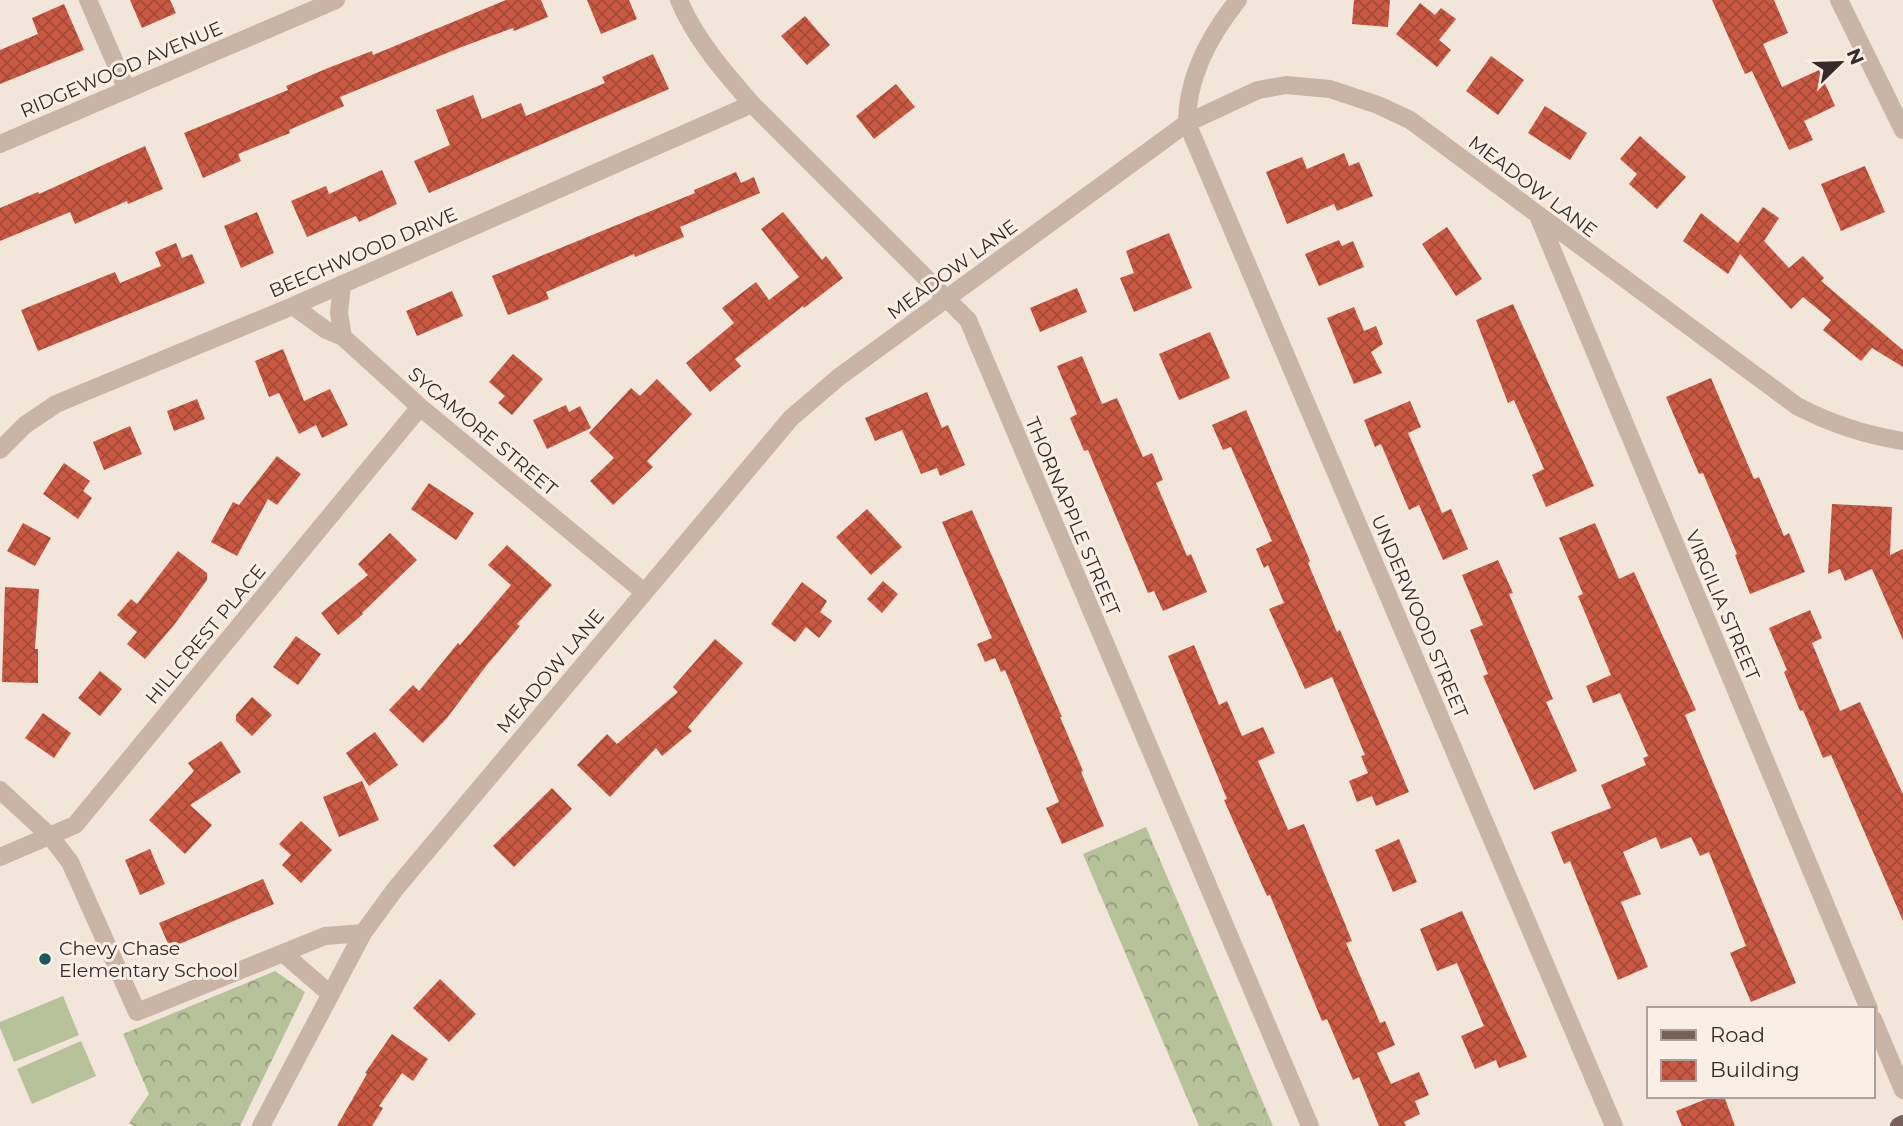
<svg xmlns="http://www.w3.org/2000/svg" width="1903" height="1126" viewBox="0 0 1903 1126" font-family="Montserrat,sans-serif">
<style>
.forest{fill:url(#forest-crowns)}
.pitch{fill:#b7c19a}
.building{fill:url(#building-cross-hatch)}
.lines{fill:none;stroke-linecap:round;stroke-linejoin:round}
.minor{stroke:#cab4a6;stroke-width:18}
.primary{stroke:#796058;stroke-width:18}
.poi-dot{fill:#1c5958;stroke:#faefe6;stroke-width:2.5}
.labels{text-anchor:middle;stroke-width:6;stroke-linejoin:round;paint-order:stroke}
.street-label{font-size:19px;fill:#362b27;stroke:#faefe6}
.poi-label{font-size:19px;fill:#362b27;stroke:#faefe6;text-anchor:start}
</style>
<defs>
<pattern id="forest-crowns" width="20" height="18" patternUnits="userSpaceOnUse" patternTransform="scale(1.75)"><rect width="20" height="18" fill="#b7c19a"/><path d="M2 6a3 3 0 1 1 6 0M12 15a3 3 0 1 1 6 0" fill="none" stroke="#969d7e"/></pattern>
<pattern id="building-cross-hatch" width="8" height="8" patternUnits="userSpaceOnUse" patternTransform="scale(1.75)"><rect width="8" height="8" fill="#c95942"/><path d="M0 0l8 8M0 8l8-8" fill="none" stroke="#a44a37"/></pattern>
</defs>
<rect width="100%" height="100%" fill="#f2e5da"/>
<path class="forest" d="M1146,827L1273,1126H1199L1083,854Z
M275,971L305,992L240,1126H134L129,1123L149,1094L123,1034Z"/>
<path class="pitch" d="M63,996L79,1035L14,1062L0,1028V1022Z
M81,1041L96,1076L32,1104L17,1069Z"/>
<path class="building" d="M130,0H170L176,13L142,28Z
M506,0H541L548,17L514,31L513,28L459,48L340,97L344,106L289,130L290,133L238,154L241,161L203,178L184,133L288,90L286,86L328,68L372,51L373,55Z
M587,0H629L637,19L601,34Z
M1354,0H1390L1388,27L1352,24Z
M1712,0H1774L1788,33L1763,44L1782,87L1819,70L1835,106L1804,121L1813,140L1789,150L1752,71L1745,74Z
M1420,3L1435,15L1441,8L1456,19L1439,40L1451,50L1437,67L1396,34Z
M64,4L84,50L0,84V50L38,34L32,18Z
M805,16L830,45L807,65L781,36Z
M653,54L669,89L429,193L414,161L450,145L436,110L473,95L482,119L521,103L526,116L605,83L602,77Z
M1491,56L1524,80L1498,115L1466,91Z
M896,84L915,107L874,139L856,116Z
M1545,106L1587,133L1570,160L1528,133Z
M1640,136L1686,177L1657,209L1629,184L1637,174L1620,159Z
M145,146L163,189L128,204L127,201L75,224L70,212L0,241V208L38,192L39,194Z
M1344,153L1349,166L1359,162L1373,196L1337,211L1334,204L1287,224L1266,172L1302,157L1307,169Z
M1865,166L1885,212L1841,231L1821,184Z
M382,170L397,204L359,222L356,216L307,237L291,201L326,186L329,194Z
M736,172L741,183L754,177L760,193L680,227L684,237L635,257L634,254L546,292L549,299L508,315L492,276L695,193L694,190Z
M1763,207L1779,218L1764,241L1789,268L1803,256L1824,278L1821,281L1903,350V367L1872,348L1861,361L1823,330L1831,320L1803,297L1791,309L1740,254L1728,274L1683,241L1701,213L1738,243Z
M257,212L274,253L241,268L224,226Z
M783,212L822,260L826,256L843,278L804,308L803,306L735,359L741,366L710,392L686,363L734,323L722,308L756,282L769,300L799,277L761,229Z
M1447,227L1482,279L1456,296L1422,244Z
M1169,233L1192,288L1134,312L1120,278L1134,273L1126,251Z
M1339,240L1342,246L1353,241L1364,267L1319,286L1305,254Z
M176,243L182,258L192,254L205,283L38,351L21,310L115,272L120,283L161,266L155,252Z
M1077,288L1087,312L1040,332L1030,308Z
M452,291L463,316L417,336L406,311Z
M1513,304L1594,486L1546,507L1532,475L1544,469L1514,400L1508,403L1476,320Z
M1354,307L1364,331L1376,326L1383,344L1371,352L1382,373L1354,384L1327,318Z
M1210,332L1230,378L1179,400L1159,354Z
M283,349L304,401L330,389L348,425L322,438L316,425L299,434L279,393L269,397L255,361Z
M513,354L543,379L512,415L498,403L505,396L489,382Z
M1082,356L1102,404L1117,398L1143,457L1152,453L1163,480L1156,483L1187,556L1191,554L1207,592L1163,611L1154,591L1148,593L1088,450L1084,451L1070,418L1077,414L1057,366Z
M1711,378L1754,479L1759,477L1784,536L1789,533L1805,572L1750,594L1735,555L1737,554L1703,473L1699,474L1666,397Z
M657,379L692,414L647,461L653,467L613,505L590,481L614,458L589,433L631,388L640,396Z
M927,392L942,428L948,425L965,465L940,476L937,468L921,474L902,430L875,441L865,418Z
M197,399L205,419L174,431L167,411Z
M1410,401L1421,427L1408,433L1442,513L1451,509L1468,549L1443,560L1419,505L1409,510L1381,444L1375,447L1364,420Z
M566,405L569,412L580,406L591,428L547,449L533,420Z
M1246,410L1310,561L1308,563L1337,632L1340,630L1409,792L1376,806L1372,796L1357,802L1349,781L1368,773L1361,756L1365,755L1332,677L1305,689L1269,609L1284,603L1268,565L1264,568L1256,549L1272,541L1231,447L1223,450L1212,425Z
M130,426L142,454L104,470L93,442Z
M277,456L301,474L277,505L268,499L237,556L211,542L233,502L239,505Z
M64,463L90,481L83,491L92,498L78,519L43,494Z
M429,483L474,513L456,540L411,509Z
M1832,504L1892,507L1890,555L1903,549V640L1872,569L1845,581L1840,569L1828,574Z
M867,509L902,547L871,575L836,537Z
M972,510L1062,717H1060L1083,771L1081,772L1104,826L1062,844L1046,808L1059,802L1005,670L1001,672L995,658L985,662L977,644L992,638L942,522Z
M23,523L51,538L35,566L7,551Z
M1595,523L1619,579L1634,572L1696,710L1685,715L1796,983L1751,1002L1730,953L1746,946L1709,852L1700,856L1691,837L1661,849L1656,837L1623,852L1641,894L1621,902L1648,967L1618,980L1570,861L1564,864L1551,832L1611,808L1601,785L1646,765L1643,758L1648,756L1620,693L1593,703L1586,686L1611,675L1578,596L1583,594L1559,538Z
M390,533L417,560L362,613L363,614L338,635L321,613L368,575L358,564Z
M507,545L552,585L517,624L520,626L486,666L447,718L423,743L389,710L413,685L419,691L458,643L460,645L511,585L488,565Z
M178,551L207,573V580L174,625L145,659L127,644L137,632L117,615L131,599L137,604Z
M1498,560L1513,593L1509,594L1553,699L1546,702L1577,771L1534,790L1483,676L1488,674L1470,630L1483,625L1462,575Z
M883,581L898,594L882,613L867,599Z
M802,582L827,601L820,612L832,621L819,638L806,627L795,642L771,624Z
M5,587L39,589L35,649H38V683L2,682Z
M1810,610L1822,638L1812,643L1840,711L1860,702L1903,794V921L1831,755L1823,758L1803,710L1800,711L1784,672L1787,670L1769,628Z
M296,636L321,654L298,685L273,667Z
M715,639L743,663L688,727L692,731L662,756L656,748L610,797L577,765L607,734L617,744L678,692L673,687Z
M1194,645L1219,705L1227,701L1242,736L1263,727L1275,753L1258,761L1288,830L1304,824L1352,941L1346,943L1380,1023L1385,1021L1395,1045L1377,1053L1391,1084L1419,1072L1429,1095L1415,1101L1420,1114L1404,1122L1406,1126H1379L1359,1077L1353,1080L1327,1019L1322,1021L1270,895L1267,896L1235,825L1224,800L1227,799L1168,656Z
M100,671L122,689L100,716L78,698Z
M252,697L272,715L252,736L236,721V715Z
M43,713L71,733L54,758L25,738Z
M375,732L398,765L369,786L346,753Z
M221,741L241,772L190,805L212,825L185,854L149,820L194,771L188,763Z
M362,781L379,820L339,837L323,797Z
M552,788L572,809L514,867L493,846Z
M301,821L332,850L301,883L282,865L291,855L279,844Z
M1399,839L1417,882L1393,892L1375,850Z
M150,849L165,884L140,895L125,860Z
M263,879L274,904L170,948L159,923Z
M1462,911L1527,1057L1499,1068L1496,1060L1475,1069L1461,1036L1484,1026L1457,963L1437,971L1420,929Z
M440,979L476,1014L449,1042L413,1008Z
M392,1034L428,1059L413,1081L402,1073L379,1106L383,1108L372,1126H337L367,1074L365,1073Z
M1714,1096H1724L1735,1126H1682L1676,1111Z"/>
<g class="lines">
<path class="minor" d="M88,0L127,90
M679,0C695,39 725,73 752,104L968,320L1310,1126
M1238,0C1210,35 1187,77 1187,123L1614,1126
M1839,0L1903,130
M0,144L336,0
M1539,218L1869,1009
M342,285L339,313L343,337
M293,306L326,330L343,337L420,407L644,592
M0,450L25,425L56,404L293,306L752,104
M0,790L50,836L70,862L137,1012L325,936L363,933
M0,857L75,825L420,407
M284,954L329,993
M1873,1019L1903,1090
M261,1126L363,933L396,888L791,418L839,377L1187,123L1258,90L1286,85L1330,89L1378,105L1410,120L1797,406C1831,424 1865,435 1903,441"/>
<path class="primary" d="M1899,1126L1903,1124"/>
</g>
<circle class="poi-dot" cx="45" cy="959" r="7"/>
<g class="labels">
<g class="street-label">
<text transform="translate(121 69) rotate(-23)" y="7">RIDGEWOOD AVENUE</text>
<text transform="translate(1533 186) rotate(37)" y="7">MEADOW LANE</text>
<text transform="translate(363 252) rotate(-23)" y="7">BEECHWOOD DRIVE</text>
<text transform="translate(952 269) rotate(-36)" y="7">MEADOW LANE</text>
<text transform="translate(483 431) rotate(40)" y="7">SYCAMORE STREET</text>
<text transform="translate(1073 516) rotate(67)" y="7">THORNAPPLE STREET</text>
<text transform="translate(1723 605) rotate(67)" y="7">VIRGILIA STREET</text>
<text transform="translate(1420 616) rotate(67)" y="7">UNDERWOOD STREET</text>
<text transform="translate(205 634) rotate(-50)" y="7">HILLCREST PLACE</text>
<text transform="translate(550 671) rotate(-50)" y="7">MEADOW LANE</text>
</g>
<g class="poi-label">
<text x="59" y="955">Chevy Chase<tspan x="59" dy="22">Elementary School</tspan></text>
</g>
</g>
<rect x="1647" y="1007" width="228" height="91" fill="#faefe6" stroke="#aca19a" stroke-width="2"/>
<rect x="1661" y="1030" width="35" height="10" fill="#796058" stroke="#aca19a" stroke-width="2"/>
<text x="1710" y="1042" font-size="21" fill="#362b27">Road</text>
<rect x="1661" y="1060" width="35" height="21" fill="url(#building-cross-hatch)" stroke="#aca19a" stroke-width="2"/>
<text x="1710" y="1077" font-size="21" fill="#362b27">Building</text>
<g transform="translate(1840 63) rotate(67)" stroke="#faefe6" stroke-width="5" paint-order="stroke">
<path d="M0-5L12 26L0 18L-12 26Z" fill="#362b27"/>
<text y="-10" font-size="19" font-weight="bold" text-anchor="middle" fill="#362b27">N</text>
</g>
</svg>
